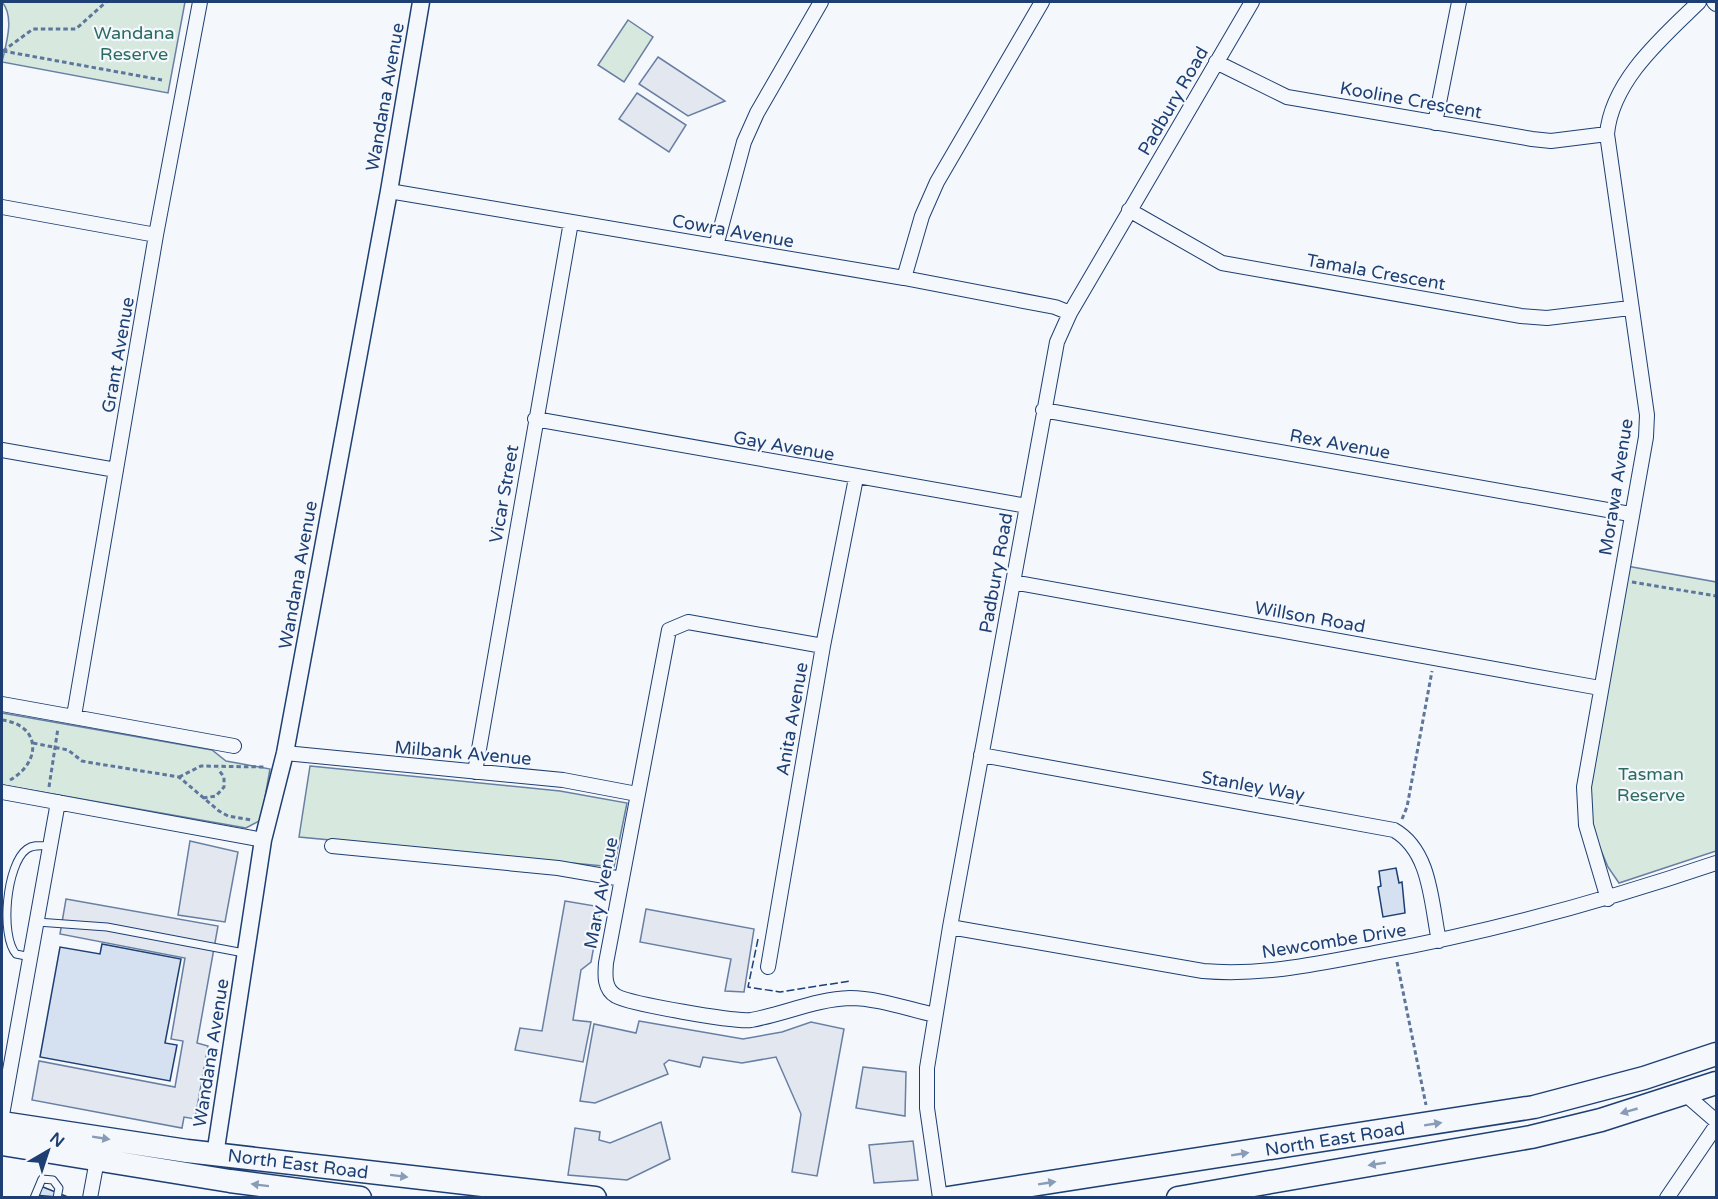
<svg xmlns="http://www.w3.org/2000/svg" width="1718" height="1199" viewBox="0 0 1718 1199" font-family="'Varela Round',sans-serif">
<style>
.green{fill:#d7e8df;stroke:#687fa3;stroke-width:1.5}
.parking{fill:#e3e8f0;stroke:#687fa3;stroke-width:1.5}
.building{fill:#d5e0f0;stroke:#1d3f73;stroke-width:1.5}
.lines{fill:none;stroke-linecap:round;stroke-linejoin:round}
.service-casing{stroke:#1d3f73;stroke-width:9}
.minor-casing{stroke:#1d3f73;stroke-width:16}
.tertiary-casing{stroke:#1d3f73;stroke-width:19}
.trunk-casing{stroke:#1d3f73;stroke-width:25}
.path{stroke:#5e769c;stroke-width:3;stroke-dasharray:4.5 3;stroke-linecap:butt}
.service{stroke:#f4f7fb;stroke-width:7}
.minor{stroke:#f4f7fb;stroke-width:14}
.tertiary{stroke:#f4f7fb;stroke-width:16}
.trunk{stroke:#f4f7fb;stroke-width:22}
.fence{stroke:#1d3f73;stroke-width:1.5;stroke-dasharray:8 3;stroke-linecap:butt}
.oneway{fill:#889bb7}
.labels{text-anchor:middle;stroke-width:4.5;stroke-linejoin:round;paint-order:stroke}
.park-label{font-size:18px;fill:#2c6c60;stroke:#f4f7fb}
.street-label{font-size:18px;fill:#1d3f73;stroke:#f4f7fb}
</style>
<rect width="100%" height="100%" fill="#f4f7fb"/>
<path class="green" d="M2,2H185L168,93L2,62C6,44 15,17 2,2Z
M628,20L653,37L624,82L598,65Z
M1621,565L1716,582V851L1619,883L1608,867L1597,841L1584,787Z
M2,713L212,750L226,761L270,769L261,820L246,828L2,785Z
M310,766L560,791L627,803L614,867L299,837Z"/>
<path class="parking" d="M658,57L725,101L688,116L639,84Z
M637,93L686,125L669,152L619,119Z
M190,841L238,852L225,922L178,915Z
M66,899L218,926L197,1043L208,1046L195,1119L184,1117L182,1128L32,1100L39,1061L175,1087L183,1041L171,1039L185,958L60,934Z
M565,901L601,907L591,962L581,970L573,1020L591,1022L583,1062L515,1050L520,1028L542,1031Z
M646,909L754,929L744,992L725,991L731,959L640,942Z
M639,1021L743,1039L782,1032L811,1022L844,1029L817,1176L792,1172L801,1114L776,1057L742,1063L703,1057L700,1067L669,1060L664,1064L668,1074L595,1103L580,1101L594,1024L636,1033Z
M863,1067L906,1072L905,1116L856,1108Z
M661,1122L670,1159L627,1180L568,1175L575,1128L600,1132L599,1140L610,1143Z
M913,1141L918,1180L874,1183L869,1145Z"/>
<path class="building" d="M1396,868L1399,883L1402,882L1405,913L1383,917L1378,887L1381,886L1379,871Z
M102,944L181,959L165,1043L177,1045L170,1081L40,1057L60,947L100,954Z
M38,1185L68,1197V1198L34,1195Z"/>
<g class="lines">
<g class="service-casing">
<path id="service" d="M37,922L107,927L244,953
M31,957L16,954C0,936 6,864 27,849C34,844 42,846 50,846
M34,1198L42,1179L53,1180L59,1188L57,1198"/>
</g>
<g class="minor-casing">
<path id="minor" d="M1714,2L1716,4
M1216,62L1287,97L1532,139L1551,141L1607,134
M1435,123L1459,2
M389,191L904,278L1055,307L1070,313
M2,207L156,235
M1129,210L1222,263L1521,316L1547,318L1630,308
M716,246L744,142L757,113L821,2
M904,278L922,216L937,182L1042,2
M1043,410L1630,514
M535,419L1027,506
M2,450L116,470
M1013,582L1600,688
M823,646L688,622L669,630L606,963C605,975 604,989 616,996C631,1004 734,1022 751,1020C784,1014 817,999 850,998C877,998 908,1009 935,1015
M2,704L234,746
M74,716L156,235L200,2
M285,753L563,780L637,794
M981,755L1394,830C1431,851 1431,903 1439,941
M475,772L571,222
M2,792L263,840
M332,846L558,868L622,879
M1608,899L1586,825L1584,787L1646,437L1647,415L1607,134C1612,80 1663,37 1699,2
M950,927L1203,971C1261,976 1317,964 1374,953C1491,932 1604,901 1716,863
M768,967L823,646L856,478
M1685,1094L1716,1121
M2,1115L58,802
M90,1198L97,1160
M940,1198L927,1108V1068L950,927L1057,342L1070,313L1252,2
M1667,1198L1716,1126"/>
</g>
<g class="tertiary-casing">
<path id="tertiary" d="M215,1155L263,840L285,753L389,191L421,2"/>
</g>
<g class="trunk-casing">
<path id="trunk" d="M2,1123L187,1151L595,1198
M2,1144L230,1181L360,1198
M948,1198L1534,1107L1644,1078L1716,1054
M1178,1198L1531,1137L1601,1120L1716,1083"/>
</g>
<path class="path" d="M3,51L162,80
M3,51L33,29H76L106,2
M1632,582L1716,596
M2,720C41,725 42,762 10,780
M33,743L68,750L82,761L93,763L179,777L219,811L228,816L252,820
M179,777L201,766L264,767
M49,787L58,728
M203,798L216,796L224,787V777L218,769
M1402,819L1407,807L1432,671
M1397,962L1426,1105"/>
<use href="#service" class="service"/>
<use href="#minor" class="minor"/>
<use href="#tertiary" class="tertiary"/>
<use href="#trunk" class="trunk"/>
<path class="fence" d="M758,939L748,987L780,992L850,981"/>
</g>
<defs><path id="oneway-solid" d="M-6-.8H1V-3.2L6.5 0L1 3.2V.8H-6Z" transform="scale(1.5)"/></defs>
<g class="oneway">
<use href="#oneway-solid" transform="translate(1629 1111) rotate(164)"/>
<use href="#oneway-solid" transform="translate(1433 1124) rotate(-9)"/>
<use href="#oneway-solid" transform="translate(101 1138) rotate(9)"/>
<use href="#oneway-solid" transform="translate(1240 1154) rotate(-9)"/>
<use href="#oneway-solid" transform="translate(1377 1164) rotate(171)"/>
<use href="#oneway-solid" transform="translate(399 1176) rotate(7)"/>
<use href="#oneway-solid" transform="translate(1047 1183) rotate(-9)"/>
<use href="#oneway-solid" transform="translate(260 1185) rotate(-173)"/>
</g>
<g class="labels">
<g class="park-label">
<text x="134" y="39">Wandana<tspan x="134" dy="21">Reserve</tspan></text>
<text x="1651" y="780">Tasman<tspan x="1651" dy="21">Reserve</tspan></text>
</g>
<g class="street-label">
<text transform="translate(385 97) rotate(-80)" y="6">Wandana Avenue</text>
<text transform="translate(1411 100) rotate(10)" y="6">Kooline Crescent</text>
<text transform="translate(1173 101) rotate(-60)" y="6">Padbury Road</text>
<text transform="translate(733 231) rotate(10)" y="6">Cowra Avenue</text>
<text transform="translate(1376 272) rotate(10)" y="6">Tamala Crescent</text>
<text transform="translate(118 355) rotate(-80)" y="6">Grant Avenue</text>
<text transform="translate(1340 444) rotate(10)" y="6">Rex Avenue</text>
<text transform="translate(784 446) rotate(10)" y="6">Gay Avenue</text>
<text transform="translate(1616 487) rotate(-81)" y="6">Morawa Avenue</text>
<text transform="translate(504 494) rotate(-80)" y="6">Vicar Street</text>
<text transform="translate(996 573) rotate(-80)" y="6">Padbury Road</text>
<text transform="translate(298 575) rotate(-80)" y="6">Wandana Avenue</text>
<text transform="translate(1310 617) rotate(10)" y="6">Willson Road</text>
<text transform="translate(792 719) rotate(-80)" y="6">Anita Avenue</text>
<text transform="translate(463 753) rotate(5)" y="6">Milbank Avenue</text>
<text transform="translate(1253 786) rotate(10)" y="6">Stanley Way</text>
<text transform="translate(601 893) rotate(-79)" y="6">Mary Avenue</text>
<text transform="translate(1334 941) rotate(-9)" y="6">Newcombe Drive</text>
<text transform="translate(211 1053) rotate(-81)" y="6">Wandana Avenue</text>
<text transform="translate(1335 1139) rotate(-9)" y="6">North East Road</text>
<text transform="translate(298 1164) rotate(7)" y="6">North East Road</text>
</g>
</g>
<rect width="1718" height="1199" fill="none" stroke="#1d3f73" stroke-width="6"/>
<g transform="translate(48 1151) rotate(39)" stroke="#f4f7fb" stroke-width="4.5" paint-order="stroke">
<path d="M0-4.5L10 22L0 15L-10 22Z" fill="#1d3f73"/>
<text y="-9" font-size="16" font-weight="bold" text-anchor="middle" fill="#1d3f73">N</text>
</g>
</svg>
